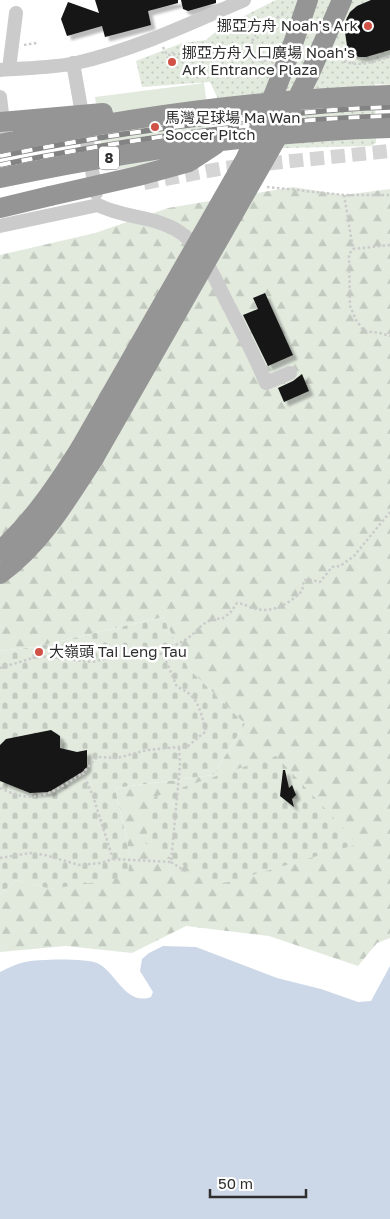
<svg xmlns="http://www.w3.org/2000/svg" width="390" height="1219" viewBox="0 0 390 1219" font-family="'Golos Text','Noto Sans TC',sans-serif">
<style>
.green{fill:#e2eade}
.forest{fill:url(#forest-firs)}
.cemetery{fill:url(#cemetery-stones)}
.park{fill:url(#park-dots)}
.water{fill:#ccd8e7}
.building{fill:#151515;filter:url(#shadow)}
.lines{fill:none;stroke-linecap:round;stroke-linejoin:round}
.minor-tunnel{stroke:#d5d5d5;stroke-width:14;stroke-dasharray:14 7;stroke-linecap:butt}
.path{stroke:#cbcbcb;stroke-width:2.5;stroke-dasharray:2.5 2.5;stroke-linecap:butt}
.minor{stroke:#cbcbcb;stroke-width:14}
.highway{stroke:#959595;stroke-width:20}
.rail-casing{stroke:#838383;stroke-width:5.5}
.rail{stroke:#fff;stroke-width:4;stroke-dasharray:11;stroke-linecap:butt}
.highway-bridge{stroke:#959595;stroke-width:20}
.poi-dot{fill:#d05145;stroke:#fff;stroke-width:2}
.labels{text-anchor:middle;stroke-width:5;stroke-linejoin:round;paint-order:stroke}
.shield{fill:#fff;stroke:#6d6d6d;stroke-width:1}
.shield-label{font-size:14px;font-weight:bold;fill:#2e2e2e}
.poi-label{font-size:15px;fill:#2e2e2e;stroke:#fff;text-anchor:start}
</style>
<defs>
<pattern id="forest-firs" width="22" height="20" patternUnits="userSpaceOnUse" patternTransform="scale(1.25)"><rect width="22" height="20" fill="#e2eade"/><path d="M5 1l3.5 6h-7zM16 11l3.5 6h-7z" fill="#c2c9bf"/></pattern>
<pattern id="cemetery-stones" width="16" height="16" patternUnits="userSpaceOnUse" patternTransform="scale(1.25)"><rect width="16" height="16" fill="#e2eade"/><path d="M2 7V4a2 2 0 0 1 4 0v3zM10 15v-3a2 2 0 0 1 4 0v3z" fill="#c2c9bf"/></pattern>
<pattern id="park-dots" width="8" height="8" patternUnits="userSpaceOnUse" patternTransform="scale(1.25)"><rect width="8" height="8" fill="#e2eade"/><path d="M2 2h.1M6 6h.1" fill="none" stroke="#c2c9bf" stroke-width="1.8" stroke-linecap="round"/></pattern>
<filter id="shadow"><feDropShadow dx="4.5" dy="4.5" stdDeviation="1" flood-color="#0004"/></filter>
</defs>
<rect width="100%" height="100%" fill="#fff"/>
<path class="green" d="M204,83L214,157L105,171L95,97Z"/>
<path class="forest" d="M293,187L344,195L390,189V938L377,943L358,966L269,936L186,926L132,953L66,946L0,952V895L16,880L52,889L130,855L115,788L213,775L245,724L188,668L163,617L35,647L0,651V255L95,233L168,208Z"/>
<path class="cemetery" d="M163,617L188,668L245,724L213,775L115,788L130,855L128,877L51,889L16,880L0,895V651L35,647Z
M276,756L358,844L218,885L145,843L154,797Z"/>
<path class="park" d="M276,0H390V85L375,84L376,143L371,146L241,149L210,82L142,87L136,61L182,43L206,40L220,28Z"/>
<path class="water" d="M163,946L196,947L277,978L321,989L358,1002L371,1001L390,966V1219H0V972C8,968 16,964 25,962C38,959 88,958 99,964C116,973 126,1006 151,997L153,992L140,971L142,959L149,953Z"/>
<path class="building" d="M95,0H178V3L148,11L151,25L105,37L102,26L67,36L61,19L68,2L99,13Z
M181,0H216V3L188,11L183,9Z
M371,0H390V50L366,57H359L352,54L347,46L345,32L346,20L350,12L357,6Z
M265,293L293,355L268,366L243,315L258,309L253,298Z
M302,374L309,391L284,402L278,388L293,381Z
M51,730L60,736V748L77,752L87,750V767L82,772L49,792L30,793L0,781V745L6,739Z
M283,770H285L289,788L292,785L296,795L292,799L294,807L280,796Z"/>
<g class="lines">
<path class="minor-tunnel" d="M144,183L224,168L390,151"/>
<path class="path" d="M24,45L37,43
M163,47L167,55L207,51
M211,52L245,54L256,61L270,60
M245,54L258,30L286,12
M336,55C349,70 374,63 390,56
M267,187L344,195H390
M344,195L353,249
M390,245L353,249L349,254L350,306L356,320L364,331L380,333L390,336
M0,668L39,656L92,662L137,651L157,649
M0,788C7,791 15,795 22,796C46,800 64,785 83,773
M0,858L30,853L45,855L79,865L100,863L113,859L93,796L83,773L97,757L117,758L147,750L188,746L206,731C200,711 199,695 177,687L168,665L158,649C167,647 176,646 185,640C198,632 205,616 222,619L230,613L237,603C245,604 249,607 256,609C274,613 290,603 302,591L304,580H312L320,582L332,567L340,566L354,556L390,512
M113,859L171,862L180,765L179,747
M171,862L188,873"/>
<path class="minor" d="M73,63L96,193
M9,69L16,13
M0,70C25,68 52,68 76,63C134,50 189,24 244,0
M0,97L4,131
M0,226L98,205C123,218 154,216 178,231C204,246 217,285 231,310C243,334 256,358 266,383L290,373"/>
<path class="highway" d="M0,208L50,196
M0,551C33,521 57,485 81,447
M0,574C41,544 67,500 94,458"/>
<g class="rail-casing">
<path id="rail" d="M0,156C84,139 168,126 253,118C298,113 344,108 390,107
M0,165C128,139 259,120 390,116"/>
</g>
<use href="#rail" class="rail"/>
<path class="highway-bridge" d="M0,122L103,113
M0,144C128,117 259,99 390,95
M0,178C128,151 259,132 390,128
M50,196L138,176L189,162L215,145
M81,447L245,160C270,108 290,55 308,0
M94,458L283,127L310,73L342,0"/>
</g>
<g class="poi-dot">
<circle cx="368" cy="26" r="5"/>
<circle cx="172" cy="62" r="5"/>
<circle cx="155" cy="127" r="5"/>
<circle cx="39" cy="652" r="5"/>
</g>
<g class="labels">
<rect class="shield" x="99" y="146.5" width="20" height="23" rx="4"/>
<g class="shield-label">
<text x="109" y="163">8</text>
</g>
<g class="poi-label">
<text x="358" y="31" text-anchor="end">挪亞方舟 Noah's Ark</text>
<text x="182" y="58">挪亞方舟入口廣場 Noah's<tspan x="182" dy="17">Ark Entrance Plaza</tspan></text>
<text x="165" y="123">馬灣足球場 Ma Wan<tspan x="165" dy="17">Soccer Pitch</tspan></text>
<text x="49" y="657">大嶺頭 Tai Leng Tau</text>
</g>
</g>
<path d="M210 1189v8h96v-8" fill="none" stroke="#2e2e2e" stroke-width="2.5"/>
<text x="218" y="1189" font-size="15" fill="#2e2e2e" stroke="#ffffff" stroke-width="4" paint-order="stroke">50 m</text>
</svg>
